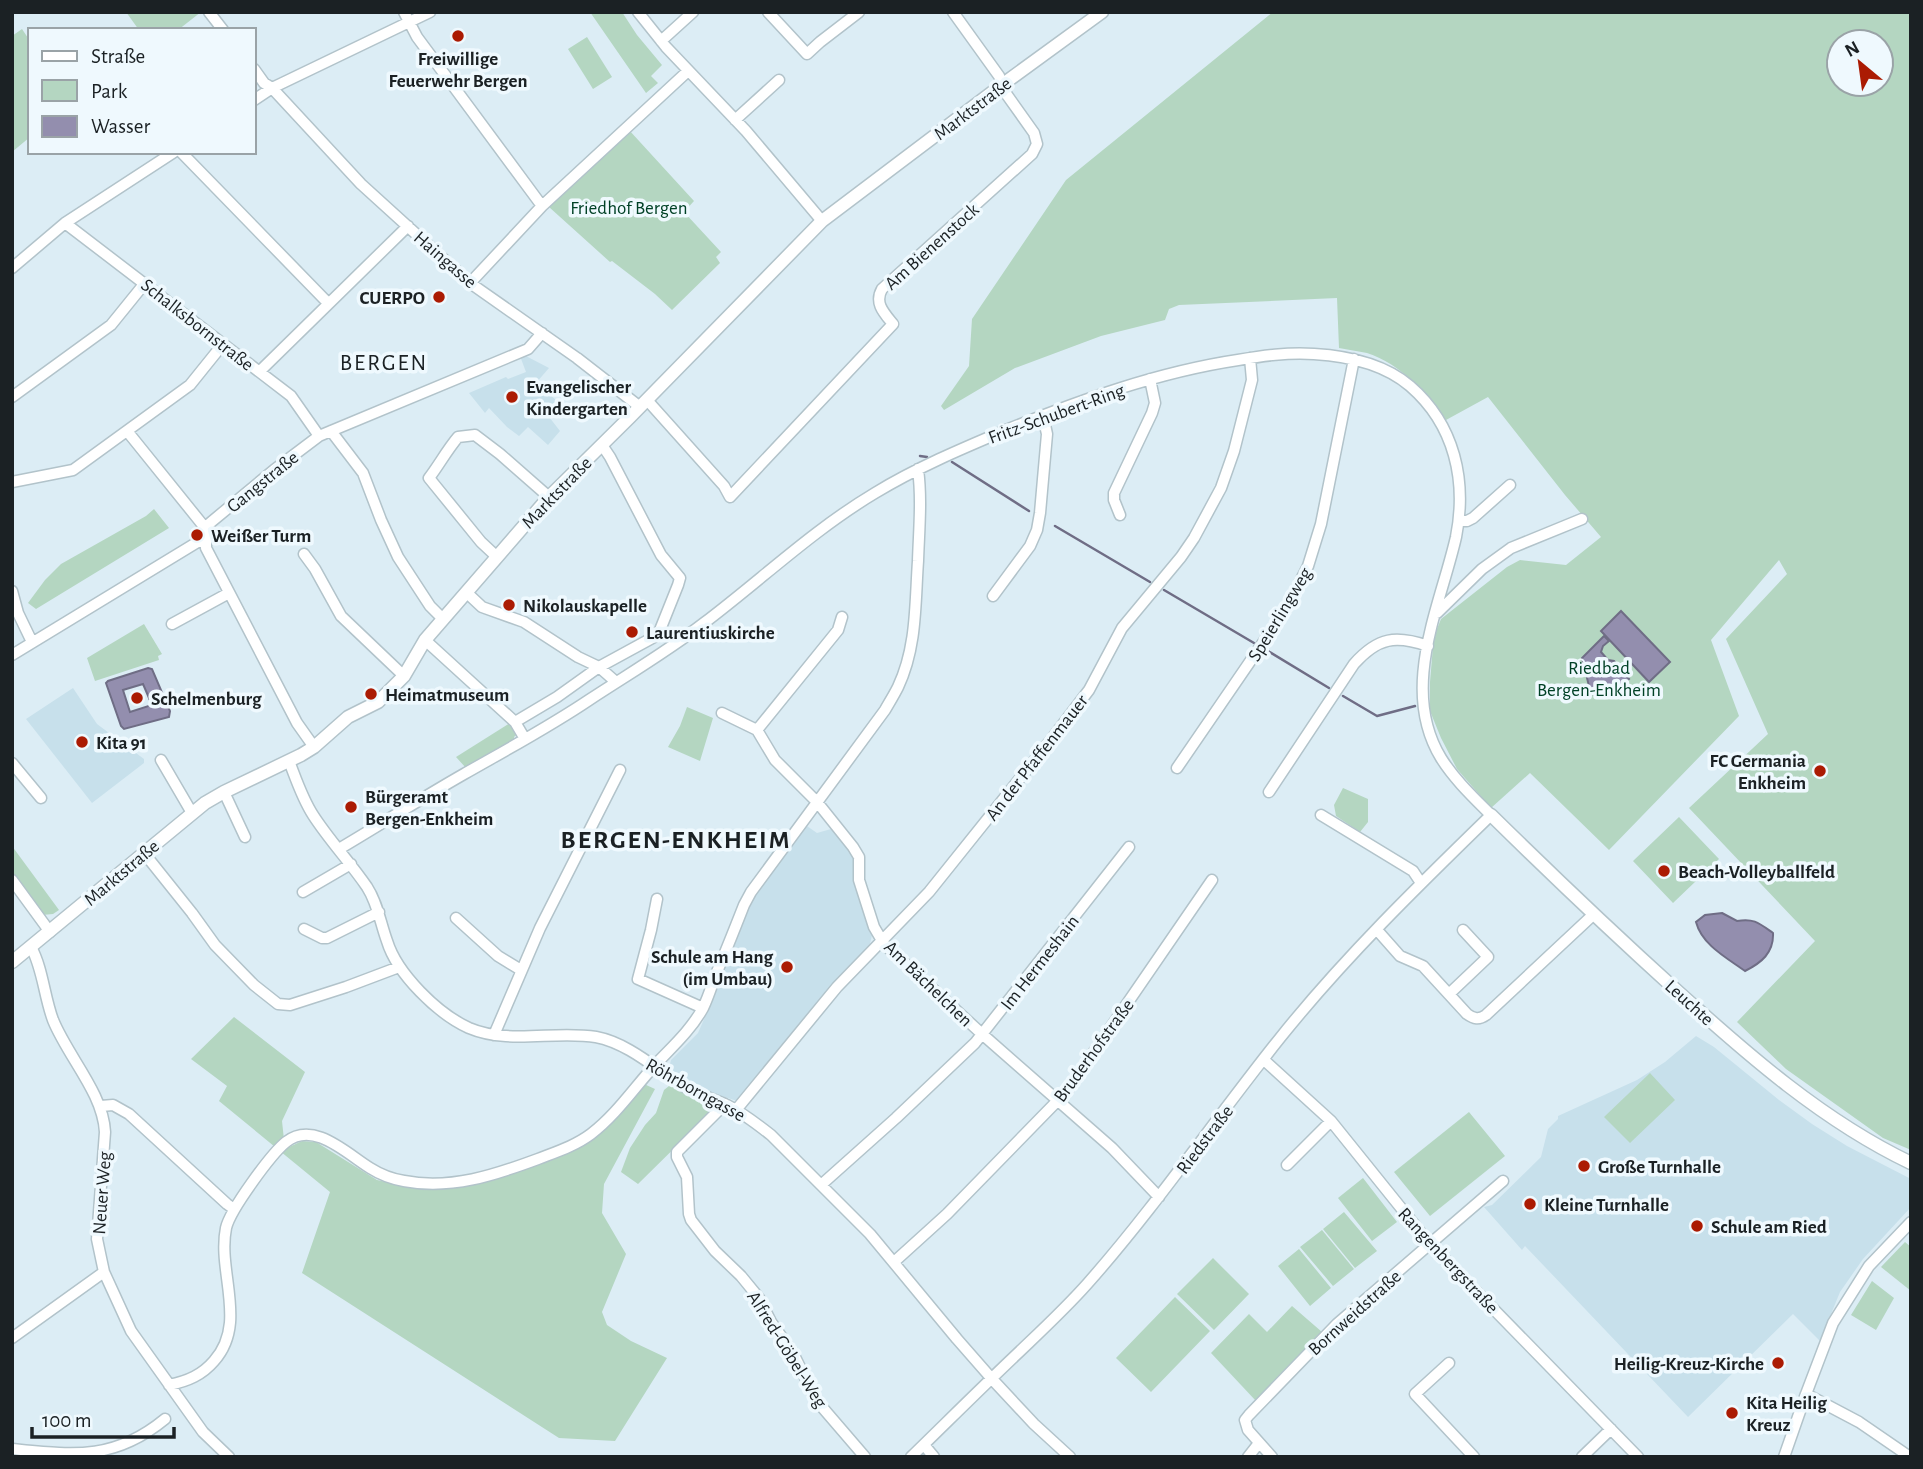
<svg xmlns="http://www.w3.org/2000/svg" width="1923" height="1469" viewBox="0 0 1923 1469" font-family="'Alegreya Sans',sans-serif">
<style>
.built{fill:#c7e0eb}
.green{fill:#b4d6c1;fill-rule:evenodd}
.water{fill:#938eae;stroke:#6f6d85;stroke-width:2;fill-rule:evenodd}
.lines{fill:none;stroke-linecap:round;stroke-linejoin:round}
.stream{stroke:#6f6d85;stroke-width:2.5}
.minor-casing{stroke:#b2c3ca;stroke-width:13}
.tertiary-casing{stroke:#b2c3ca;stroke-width:15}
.minor{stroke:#fff;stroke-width:10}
.tertiary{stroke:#fff;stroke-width:12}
.poi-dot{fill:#ab1b03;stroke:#eff9fe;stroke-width:2.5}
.labels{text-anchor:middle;stroke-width:7;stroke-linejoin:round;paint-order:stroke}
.poi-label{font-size:19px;font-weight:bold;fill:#1b2124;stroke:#eff9fe;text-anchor:start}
.street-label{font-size:19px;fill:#1b2124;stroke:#eff9fe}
.park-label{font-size:19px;fill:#004126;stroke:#eff9fe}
.quarter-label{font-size:23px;letter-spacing:2px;fill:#1b2124;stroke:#eff9fe}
.district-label{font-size:26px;font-weight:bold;letter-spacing:2px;fill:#1b2124;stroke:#eff9fe}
</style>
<rect width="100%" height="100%" fill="#dcedf5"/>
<path class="built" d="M524,355L549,368L536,383L556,400L546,413L560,431L548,445L528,427L519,436L507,427L489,408L485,413L469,393L506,377L508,379L526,372L520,356Z
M73,688L97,724L144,759V763L92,803L26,719Z
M804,824L817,833L831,829L854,856V882L872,935L869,948L737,1101L685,1084L673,1073L670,1064L671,1060L698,1033L708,1010L706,1008L750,902Z
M1696,1036L1714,1047L1779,1100L1812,1124L1847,1146L1911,1179V1207L1863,1259L1840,1292L1820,1341L1793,1314L1688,1417L1525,1246L1522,1250L1484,1207L1492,1205L1541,1157L1548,1129L1558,1119V1116L1637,1080L1665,1062Z"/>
<path class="green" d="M126,12H201L178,30H139Z
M590,12H622L637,35L662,65L651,76L658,83L646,93Z
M1273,12H1911V1150L1883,1138L1786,1069L1737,1022L1815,941L1689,808L1768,734L1726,639L1787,574L1779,560L1711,640L1739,716L1609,850L1530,773L1491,808L1457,769L1441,738L1430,711V682L1433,646L1437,629L1441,619L1507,567L1520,560L1566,565L1601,537L1565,495L1488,397L1446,420C1426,393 1401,364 1367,353C1358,351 1348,350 1339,348L1337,298L1179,305L1169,309L1165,320L1101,336L1015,368L944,410L941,406L969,366L972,319L1066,180ZM1839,42H1881V84H1839Z
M22,29L30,41V137L12,152V36Z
M587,37L612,77L593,89L568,49Z
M629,130L694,201L684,212L721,252L716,257L720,263L672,310L655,294L612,261L610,262L549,207Z
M154,509L169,528L36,609L28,603L45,580L61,564L146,516Z
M144,624L162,654L158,656L159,660L95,681L87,658Z
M687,707L713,718L700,761L668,747L680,726Z
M510,723L517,734L514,737V740L466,768L456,757Z
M1343,788L1368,799V822L1360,832L1336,816L1334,805Z
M1679,817L1719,859L1673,903L1633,861Z
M12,846L59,910L53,914L42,915L12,874Z
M234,1017L305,1072L282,1121L285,1149L302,1141L316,1142L377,1180L413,1188L463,1186L527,1166L572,1150L593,1139L644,1084L655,1089L604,1184L602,1213L626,1254L602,1312L607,1325L631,1341L667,1358L615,1441L559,1438L302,1273L330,1192L219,1101L227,1086L191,1059Z
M1650,1073L1675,1100L1630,1143L1604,1117Z
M669,1086C681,1086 703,1098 709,1108L708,1115L638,1184L621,1172L630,1148L645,1125L656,1113L664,1090Z
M1469,1112L1505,1156L1430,1216L1394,1172Z
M1363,1178L1397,1222L1372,1241L1338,1198Z
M1344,1212L1377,1251L1355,1268L1323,1229Z
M1322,1230L1354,1269L1333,1286L1300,1247Z
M1905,1242L1911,1247V1291L1881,1267Z
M1299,1249L1331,1288L1310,1306L1278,1266Z
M1213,1258L1249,1294L1214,1330L1177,1294Z
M1872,1281L1894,1298L1876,1330L1851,1315Z
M1175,1297L1210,1331L1151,1392L1116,1358Z
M1292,1306L1322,1332L1256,1401L1211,1353L1249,1314L1267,1332Z"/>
<path class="water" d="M1621,611L1670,662L1649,682L1601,631Z
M1604,636L1609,641L1603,646L1601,652L1608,660L1614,661L1629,679L1608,698L1591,694L1582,658Z
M148,668L152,669L170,711L169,717L124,729L121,726L106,683L108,681ZM143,684L152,705L130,712L123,690Z
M1722,913L1737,921C1754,918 1759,923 1773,933C1774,953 1761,963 1745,971C1727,958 1702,945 1696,922L1705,915Z"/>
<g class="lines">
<path class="stream" d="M920,456L927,457
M952,462L1029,511
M1055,526L1150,582
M1164,590L1254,643
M1268,651L1329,688
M1343,696L1377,716L1415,706"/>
<g class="minor-casing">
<path id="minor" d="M209,12L223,30
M404,12L417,37L542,206
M638,12L666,47L746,131L822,221
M768,12L807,54L820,42L859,12
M661,41L693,12
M254,69L264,83L272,88L361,184L470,283L577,358L640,407
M254,100L272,88L430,12
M735,120L779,80
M181,152L328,303
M65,223L291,396L319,436
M12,268L65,223L174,152
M470,283L542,206L688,71
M260,371L408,226
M12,397L111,325L145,283
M647,400L724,486L730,497L893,324C884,313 874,303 882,289L1032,154L1037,144L1034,133L1007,95L999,76L953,12
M127,431L206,529
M331,431L363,473L381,520L398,557L430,606L443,619
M12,482L73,470L190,385L223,344
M1120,515L1114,500V493L1152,413L1155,403L1150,379
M1459,521H1467L1473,518L1510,485
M304,554L315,569L341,616L404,676
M496,556L481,542L429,478C439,465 447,450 458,437L475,435L500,454L549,497
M12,591L18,613L32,642
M466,592L482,607L524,622L578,657L599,667L616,682
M993,596L1030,546L1037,530L1040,513L1047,434L1043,416
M1437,613L1482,569L1511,548L1582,519
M172,624L229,593
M425,640L515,722L525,739
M12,655L196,543L205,539
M722,713L757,730L775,760L817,802L853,847L859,857V880L874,927L884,944L982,1034L1112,1148L1159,1197
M515,722L557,697L599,667L654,637L660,630L678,585L680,578L661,555L610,457L602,445
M757,730L838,630L842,617
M314,747L297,723L206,548V529L210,523L274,470L319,436L528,349L542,333
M161,760L192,813
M289,761C296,779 302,798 313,815C329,840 350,862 367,887C378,904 380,922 387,941C397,974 438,1014 469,1028C509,1045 555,1030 596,1037C628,1043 656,1069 683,1086C697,1094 713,1099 727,1105C743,1113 757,1124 771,1135L870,1234L957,1339L992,1379L1034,1424L1070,1457
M12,763L41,798
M1177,768L1286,609L1308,566L1321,524L1354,359
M224,792L245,837
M1269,792L1354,664C1378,637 1396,635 1428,646
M1321,815L1413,871L1421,883
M339,849C381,824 422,798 464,774C506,750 549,727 589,700C627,675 668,651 704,623C761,580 813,530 875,493C916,468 961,449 1006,430C1081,400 1158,372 1238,360C1262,356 1288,352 1314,354C1348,356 1383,363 1410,386C1455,425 1467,481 1456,537C1440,607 1399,689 1441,758C1454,779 1473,797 1491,815C1418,886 1344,958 1280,1038C1215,1119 1157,1205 1088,1283C1066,1308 1041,1331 1017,1354C981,1388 946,1423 911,1457
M144,853L192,913L215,945L254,985L278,1004L290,1005L346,987L399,967
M12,880L50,932
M303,892L351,864
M657,899L651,930L638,979L703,1008
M456,918L498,956L521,970
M304,929L322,938H327L379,912
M1377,930L1400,956L1423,966L1467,1014C1474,1019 1479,1020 1486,1015L1594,914
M31,947C43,969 44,996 53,1020C68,1057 103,1093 105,1132L97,1239L104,1272L131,1331L203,1432L229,1457
M1449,994L1488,957L1463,930
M494,1035L540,928L620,770
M1264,1060L1331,1121L1430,1244L1638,1457
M725,1104L677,1152V1157L687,1177L689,1214L691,1220L715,1251L741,1276L759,1298L771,1322L793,1353L816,1400L865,1457
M101,1106L113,1105L129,1114L227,1204L234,1209
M736,1110L837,987L929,892L1054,736L1089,690L1122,628L1181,557L1194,538L1221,488L1234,451L1252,380L1250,358
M1287,1165L1331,1121
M821,1185L896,1118L975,1043L1129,847
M894,1262L947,1214L1067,1091L1212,880
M12,1338L104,1272
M1449,1363L1415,1394L1474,1457
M169,1385C188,1381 202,1375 214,1361C248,1323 217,1272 226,1228C230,1210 271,1154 286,1142C314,1120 347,1154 370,1168C381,1175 392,1179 404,1181C451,1190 495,1175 538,1159C556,1152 575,1146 591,1134C616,1115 634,1088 655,1065C672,1047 691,1030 703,1008C708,998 712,985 716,974C726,951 735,928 744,905L751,892L885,710C889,703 894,695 898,687C917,647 915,603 918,561C919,530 922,500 918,469
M1806,1394L1859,1422L1910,1457
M924,1445L934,1457
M12,1449C73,1455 114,1461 165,1419
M1248,1457L1259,1443
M1272,1457L1248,1430L1245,1420L1249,1415L1337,1324L1503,1181
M1582,1457L1611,1429
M1784,1457L1806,1394L1833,1323L1869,1266L1911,1222"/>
</g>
<g class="tertiary-casing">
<path id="tertiary" d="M1491,815C1551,874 1613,933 1676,990C1748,1055 1823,1121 1911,1163
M12,962L205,803L224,792L301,755L314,747L348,717L378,702L404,676L425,640L549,497L630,417L822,221L1010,79L1102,12"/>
</g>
<use href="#minor" class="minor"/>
<use href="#tertiary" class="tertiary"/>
</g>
<g class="poi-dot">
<circle cx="458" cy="36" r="7"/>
<circle cx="439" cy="297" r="7"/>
<circle cx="512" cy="397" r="7"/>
<circle cx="197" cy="535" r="7"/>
<circle cx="509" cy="605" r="7"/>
<circle cx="632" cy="632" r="7"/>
<circle cx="371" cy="694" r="7"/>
<circle cx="137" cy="698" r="7"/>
<circle cx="82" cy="742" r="7"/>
<circle cx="1820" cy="771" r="7"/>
<circle cx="351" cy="807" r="7"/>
<circle cx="1664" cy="871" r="7"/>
<circle cx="787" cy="967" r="7"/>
<circle cx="1584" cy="1166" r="7"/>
<circle cx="1530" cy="1204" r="7"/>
<circle cx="1697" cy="1226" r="7"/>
<circle cx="1778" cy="1363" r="7"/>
<circle cx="1732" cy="1413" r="7"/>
</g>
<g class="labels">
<g class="poi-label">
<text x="458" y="65" text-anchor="middle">Freiwillige<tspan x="458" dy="22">Feuerwehr Bergen</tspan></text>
<text x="425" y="304" text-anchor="end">CUERPO</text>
<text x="526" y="393">Evangelischer<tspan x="526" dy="22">Kindergarten</tspan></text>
<text x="211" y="542">Weißer Turm</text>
<text x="523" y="612">Nikolauskapelle</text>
<text x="646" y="639">Laurentiuskirche</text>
<text x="385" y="701">Heimatmuseum</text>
<text x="151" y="705">Schelmenburg</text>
<text x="96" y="749">Kita 91</text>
<text x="1806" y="767" text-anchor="end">FC Germania<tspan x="1806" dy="22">Enkheim</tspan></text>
<text x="365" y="803">Bürgeramt<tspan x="365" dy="22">Bergen-Enkheim</tspan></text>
<text x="1678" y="878">Beach-Volleyballfeld</text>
<text x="773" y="963" text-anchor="end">Schule am Hang<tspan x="773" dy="22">(im Umbau)</tspan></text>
<text x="1598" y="1173">Große Turnhalle</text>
<text x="1544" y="1211">Kleine Turnhalle</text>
<text x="1711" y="1233">Schule am Ried</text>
<text x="1764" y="1370" text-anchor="end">Heilig-Kreuz-Kirche</text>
<text x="1746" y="1409">Kita Heilig<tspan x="1746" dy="22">Kreuz</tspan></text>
</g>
<g class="street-label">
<text transform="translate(972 108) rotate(-37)" y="7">Marktstraße</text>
<text transform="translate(931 246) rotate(-42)" y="7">Am Bienenstock</text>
<text transform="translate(446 259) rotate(41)" y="7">Haingasse</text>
<text transform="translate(198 324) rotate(38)" y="7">Schalksbornstraße</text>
<text transform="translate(1056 413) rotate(-20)" y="7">Fritz-Schubert-Ring</text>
<text transform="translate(262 481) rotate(-39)" y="7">Gangstraße</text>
<text transform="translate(556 492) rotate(-46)" y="7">Marktstraße</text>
<text transform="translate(1279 614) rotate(-59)" y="7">Speierlingweg</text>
<text transform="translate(1036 757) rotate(-52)" y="7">An der Pfaffenmauer</text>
<text transform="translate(121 872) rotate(-40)" y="7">Marktstraße</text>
<text transform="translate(1039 962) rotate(-52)" y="7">Im Hermeshain</text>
<text transform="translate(929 983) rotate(44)" y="7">Am Bächelchen</text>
<text transform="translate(1690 1002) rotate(42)" y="7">Leuchte</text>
<text transform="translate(1093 1050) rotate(-54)" y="7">Bruderhofstraße</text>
<text transform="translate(696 1089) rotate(29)" y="7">Röhrborngasse</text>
<text transform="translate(1204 1139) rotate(-53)" y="7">Riedstraße</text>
<text transform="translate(101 1193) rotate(-86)" y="7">Neuer Weg</text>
<text transform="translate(1449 1260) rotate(47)" y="7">Rangenbergstraße</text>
<text transform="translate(1354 1312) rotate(-42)" y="7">Bornweidstraße</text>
<text transform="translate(788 1349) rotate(58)" y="7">Alfred-Göbel-Weg</text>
</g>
<g class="park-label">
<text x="629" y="214">Friedhof Bergen</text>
<text x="1599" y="674">Riedbad<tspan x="1599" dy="22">Bergen-Enkheim</tspan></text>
</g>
<g class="quarter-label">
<text x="384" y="370">BERGEN</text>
</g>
<g class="district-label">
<text x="676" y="848">BERGEN-ENKHEIM</text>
</g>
</g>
<rect width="1923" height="1469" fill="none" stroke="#1b2124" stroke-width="28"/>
<rect x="28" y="28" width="228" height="126" fill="#eff9fe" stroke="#9aa3a7" stroke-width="2"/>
<rect x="42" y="51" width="35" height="10" fill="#ffffff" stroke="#9aa3a7" stroke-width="2"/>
<text x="91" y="63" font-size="21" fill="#1b2124">Straße</text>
<rect x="42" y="80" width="35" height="21" fill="#b4d6c1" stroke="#9aa3a7" stroke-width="2"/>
<text x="91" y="98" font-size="21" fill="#1b2124">Park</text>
<rect x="42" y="116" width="35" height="21" fill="#938eae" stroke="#9aa3a7" stroke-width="2"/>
<text x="91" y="133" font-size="21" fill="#1b2124">Wasser</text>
<g transform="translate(1860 63) rotate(331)"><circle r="33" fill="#eff9fe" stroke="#9aa3a7" stroke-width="2"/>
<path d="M0-5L12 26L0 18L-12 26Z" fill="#ab1b03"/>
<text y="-10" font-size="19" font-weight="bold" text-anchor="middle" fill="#1b2124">N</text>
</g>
<path d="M32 1427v10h142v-10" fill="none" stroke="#1b2124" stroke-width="3.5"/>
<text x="42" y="1427" font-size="21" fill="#1b2124" stroke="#eff9fe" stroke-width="5" paint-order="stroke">100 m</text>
</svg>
